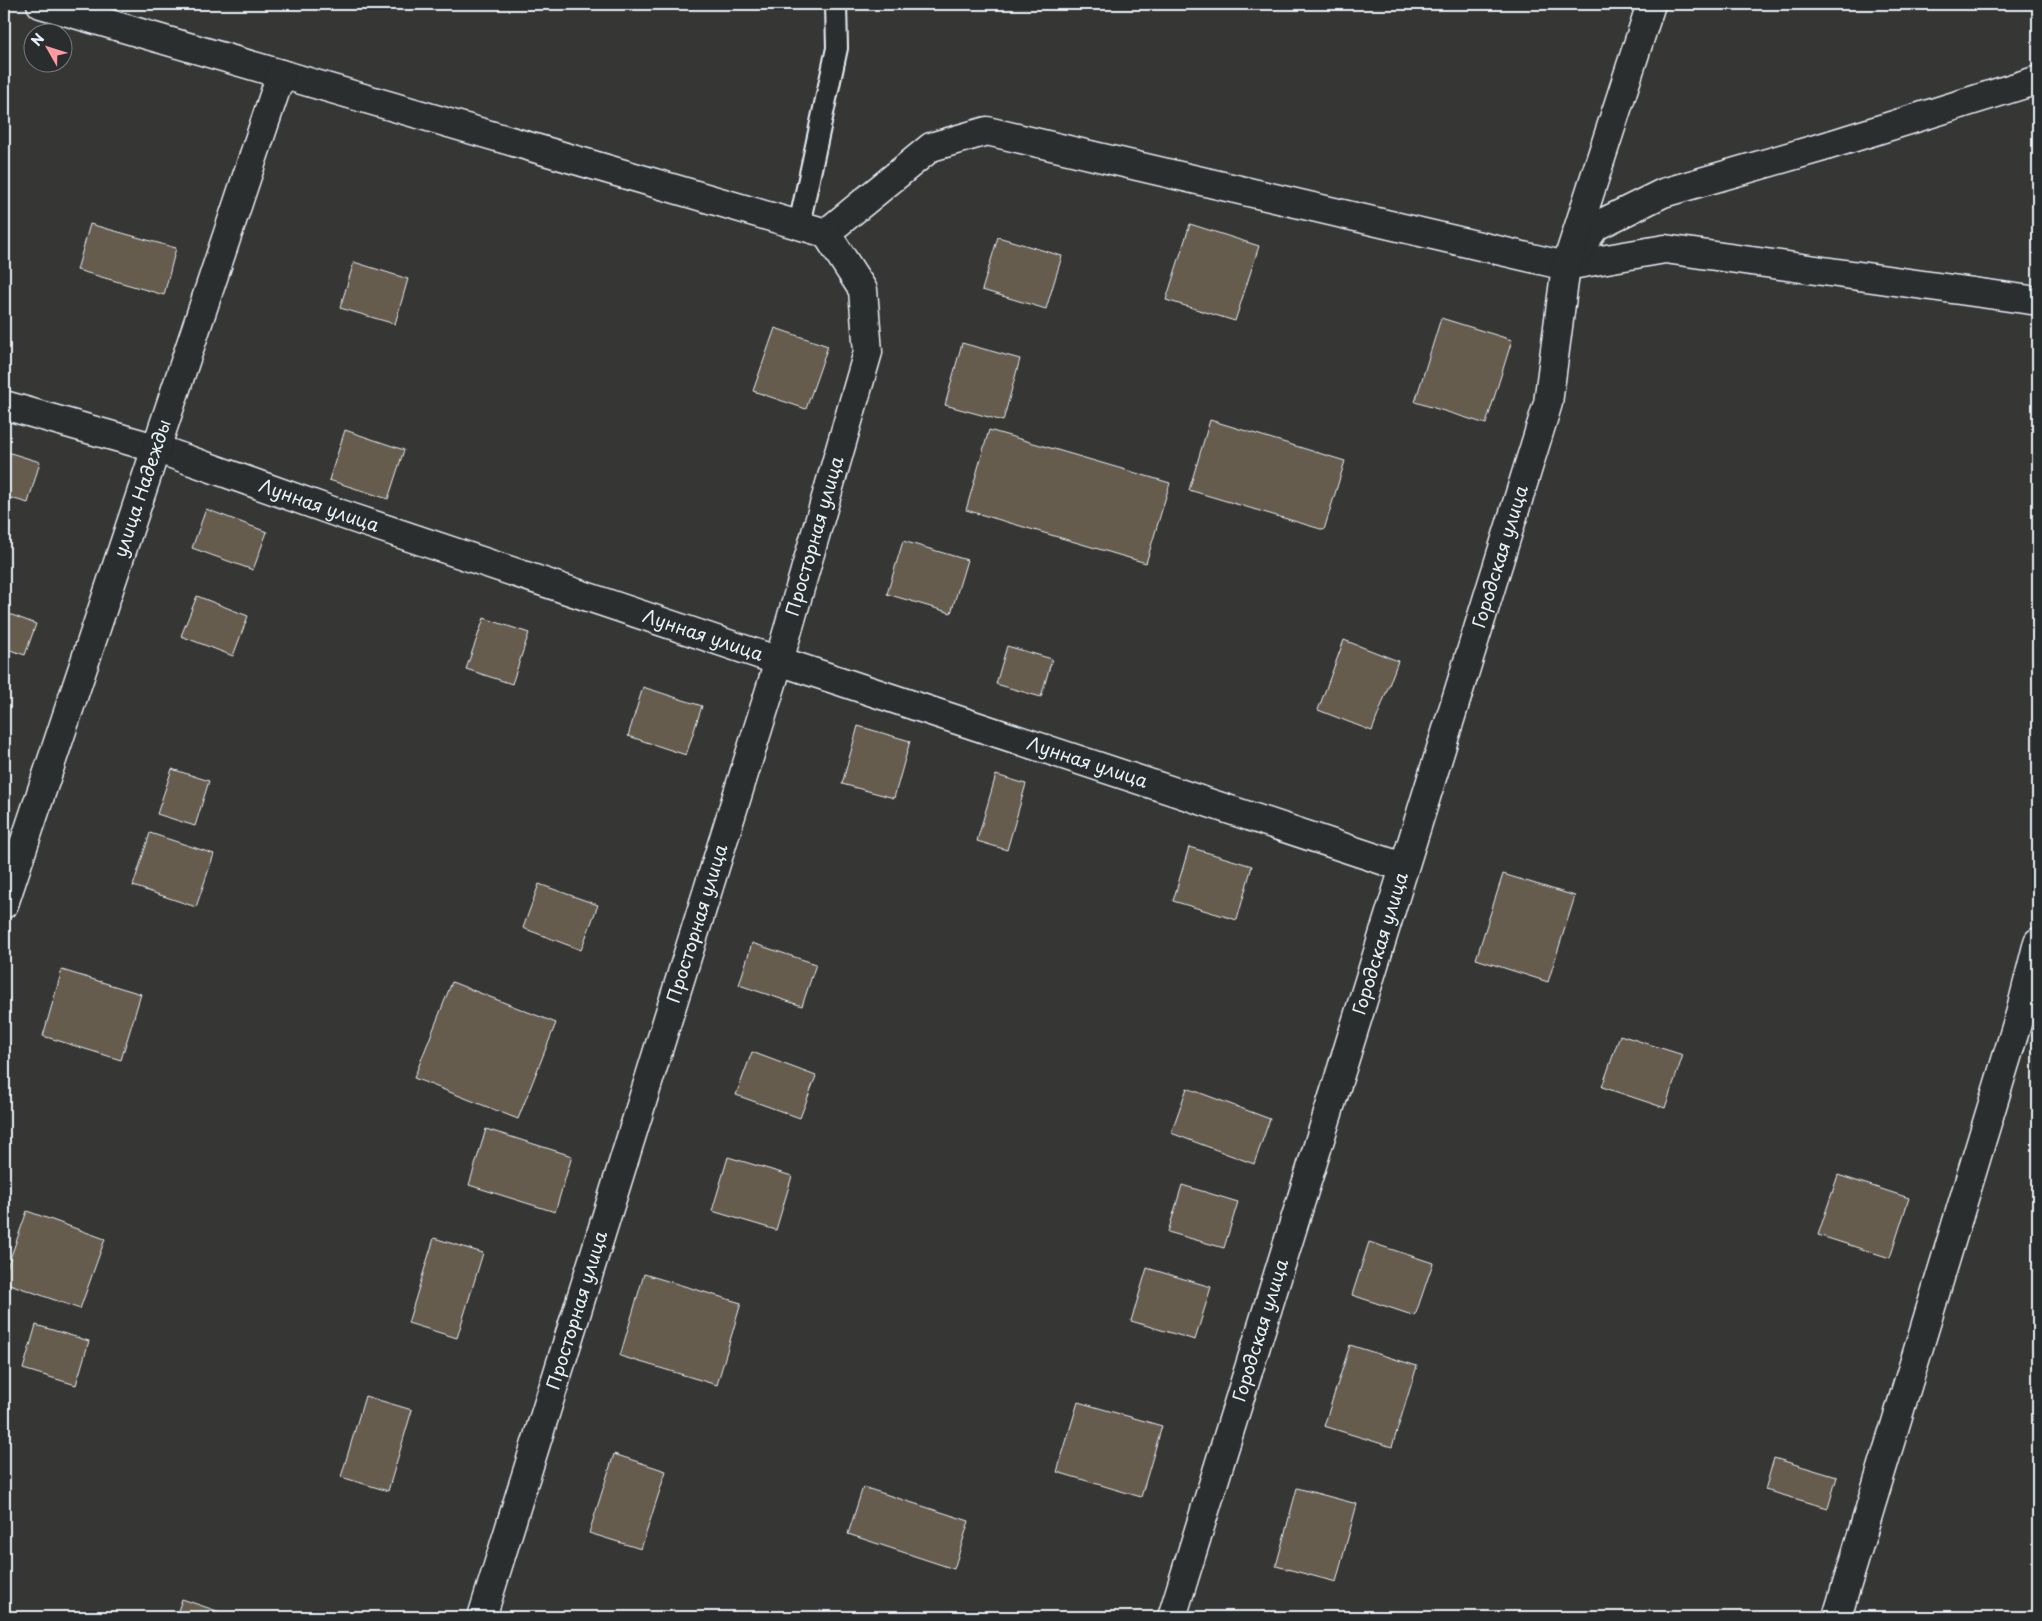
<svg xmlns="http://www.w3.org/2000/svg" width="2042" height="1621" viewBox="0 0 2042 1621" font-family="'Playpen Sans',sans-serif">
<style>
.building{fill:#665c4d;stroke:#e8f1f8}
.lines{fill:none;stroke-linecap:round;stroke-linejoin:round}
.lane-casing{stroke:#e8f1f8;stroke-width:24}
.street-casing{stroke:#e8f1f8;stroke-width:31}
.lane{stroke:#2a2d2e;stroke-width:20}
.street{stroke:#2a2d2e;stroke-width:28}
.labels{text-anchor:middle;stroke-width:4.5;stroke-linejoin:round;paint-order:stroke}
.street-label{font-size:18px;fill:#e8f1f8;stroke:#2a2d2e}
</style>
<rect width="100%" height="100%" fill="#363634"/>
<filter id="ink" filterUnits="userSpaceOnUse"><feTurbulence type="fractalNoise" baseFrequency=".02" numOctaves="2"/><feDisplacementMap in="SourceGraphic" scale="10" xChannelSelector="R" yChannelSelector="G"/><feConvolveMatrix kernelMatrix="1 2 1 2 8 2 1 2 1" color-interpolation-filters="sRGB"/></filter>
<g filter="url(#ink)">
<path class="building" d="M90,224L176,248L164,295L77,270Z
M1190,224L1259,246L1235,321L1166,300Z
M998,237L1062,256L1046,309L982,290Z
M354,262L408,279L395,324L340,308Z
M1441,318L1512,340L1486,424L1415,402Z
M775,328L828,346L806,409L753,391Z
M962,343L1020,359L1003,421L945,405Z
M1210,420L1345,461L1324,530L1189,490Z
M345,430L404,450L388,499L329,480Z
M989,430L1170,483L1146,563L966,510Z
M4,451L40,462L28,503L4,496Z
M206,509L267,532L253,570L192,548Z
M903,541L967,560L951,613L887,594Z
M197,596L248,616L233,656L181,636Z
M4,612L36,624L25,655L4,648Z
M484,618L529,633L512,684L466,669Z
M1344,640L1398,661L1372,731L1318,710Z
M1007,646L1052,659L1041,697L996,684Z
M643,687L702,706L686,755L628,736Z
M858,726L910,741L894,798L842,784Z
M172,769L209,781L195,826L157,814Z
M996,775L1026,784L1007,850L977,841Z
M150,833L214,854L196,907L133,886Z
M1189,847L1252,866L1237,920L1173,901Z
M1503,874L1575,896L1548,982L1476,959Z
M539,884L598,905L581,950L523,928Z
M752,943L816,964L802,1006L739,985Z
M62,970L141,994L121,1060L43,1036Z
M452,982L556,1023L518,1119L414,1078Z
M1620,1035L1683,1055L1665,1108L1602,1087Z
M752,1052L816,1076L800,1118L736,1095Z
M1187,1088L1270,1119L1254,1164L1171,1133Z
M486,1129L572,1156L555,1212L469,1185Z
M728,1157L792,1176L776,1230L712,1211Z
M1838,1175L1909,1198L1890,1258L1818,1235Z
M1182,1185L1238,1202L1224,1248L1168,1232Z
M27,1211L105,1239L80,1309L4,1282V1276Z
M434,1238L483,1253L457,1338L408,1323Z
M1369,1242L1433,1263L1415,1316L1352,1295Z
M1147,1268L1211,1287L1195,1340L1131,1321Z
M644,1274L741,1303L717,1385L620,1356Z
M36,1325L89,1341L76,1385L23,1369Z
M1350,1345L1417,1366L1392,1447L1324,1426Z
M365,1396L412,1410L388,1491L341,1477Z
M1078,1402L1162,1426L1141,1497L1057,1472Z
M614,1454L666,1471L641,1549L589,1533Z
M1774,1458L1837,1477L1828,1508L1765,1490Z
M863,1487L969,1521L954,1569L848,1534Z
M1297,1488L1357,1504L1336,1582L1276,1566Z
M182,1599L223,1613L222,1617H176Z"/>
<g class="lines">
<g class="lane-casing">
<path id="lane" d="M799,225L837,48L836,4"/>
</g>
<g class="street-casing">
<g id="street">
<path d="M41,4L826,233L931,147L987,131L1566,266L1665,249L2038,301"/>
<path d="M1576,253L1596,226L1663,193L1823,147L2038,80"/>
<path id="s1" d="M4,405L155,448L338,513L779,661L1403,867"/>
<path id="s2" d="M4,904L281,74"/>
<path id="s3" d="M482,1617L779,661L868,352L863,290L826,233"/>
<path id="s4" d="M1172,1617L1548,403L1566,266L1651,4"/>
<path d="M1837,1617L2020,1014L2038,942"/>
</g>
</g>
<use href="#lane" class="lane"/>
<use href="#street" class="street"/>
</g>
</g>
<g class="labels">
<g class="street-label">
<text dy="6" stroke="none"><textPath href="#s2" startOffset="438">улица Надежды</textPath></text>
<text dy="6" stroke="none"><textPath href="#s1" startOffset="331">Лунная улица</textPath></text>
<text dy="6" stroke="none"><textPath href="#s3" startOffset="1131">Просторная улица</textPath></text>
<text dy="6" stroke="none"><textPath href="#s4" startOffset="1110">Городская улица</textPath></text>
<text dy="6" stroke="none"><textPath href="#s1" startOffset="736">Лунная улица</textPath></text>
<text dy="6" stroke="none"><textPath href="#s1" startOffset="1141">Лунная улица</textPath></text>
<text dy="6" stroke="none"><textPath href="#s3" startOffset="726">Просторная улица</textPath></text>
<text dy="6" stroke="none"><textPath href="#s4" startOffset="705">Городская улица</textPath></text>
<text dy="6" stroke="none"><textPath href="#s3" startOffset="321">Просторная улица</textPath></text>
<text dy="6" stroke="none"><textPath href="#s4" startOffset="300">Городская улица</textPath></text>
</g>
</g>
<rect width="2042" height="1621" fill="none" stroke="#2a2d2e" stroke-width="20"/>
<rect x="10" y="10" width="2022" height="1601" fill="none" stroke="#e8f1f8" stroke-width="2" filter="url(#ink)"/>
<g transform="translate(48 48) rotate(309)"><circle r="24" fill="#2a2d2e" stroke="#767b7f"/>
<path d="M0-4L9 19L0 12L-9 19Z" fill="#ff9aa2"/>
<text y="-8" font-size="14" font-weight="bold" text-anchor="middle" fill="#e8f1f8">N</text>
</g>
</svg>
